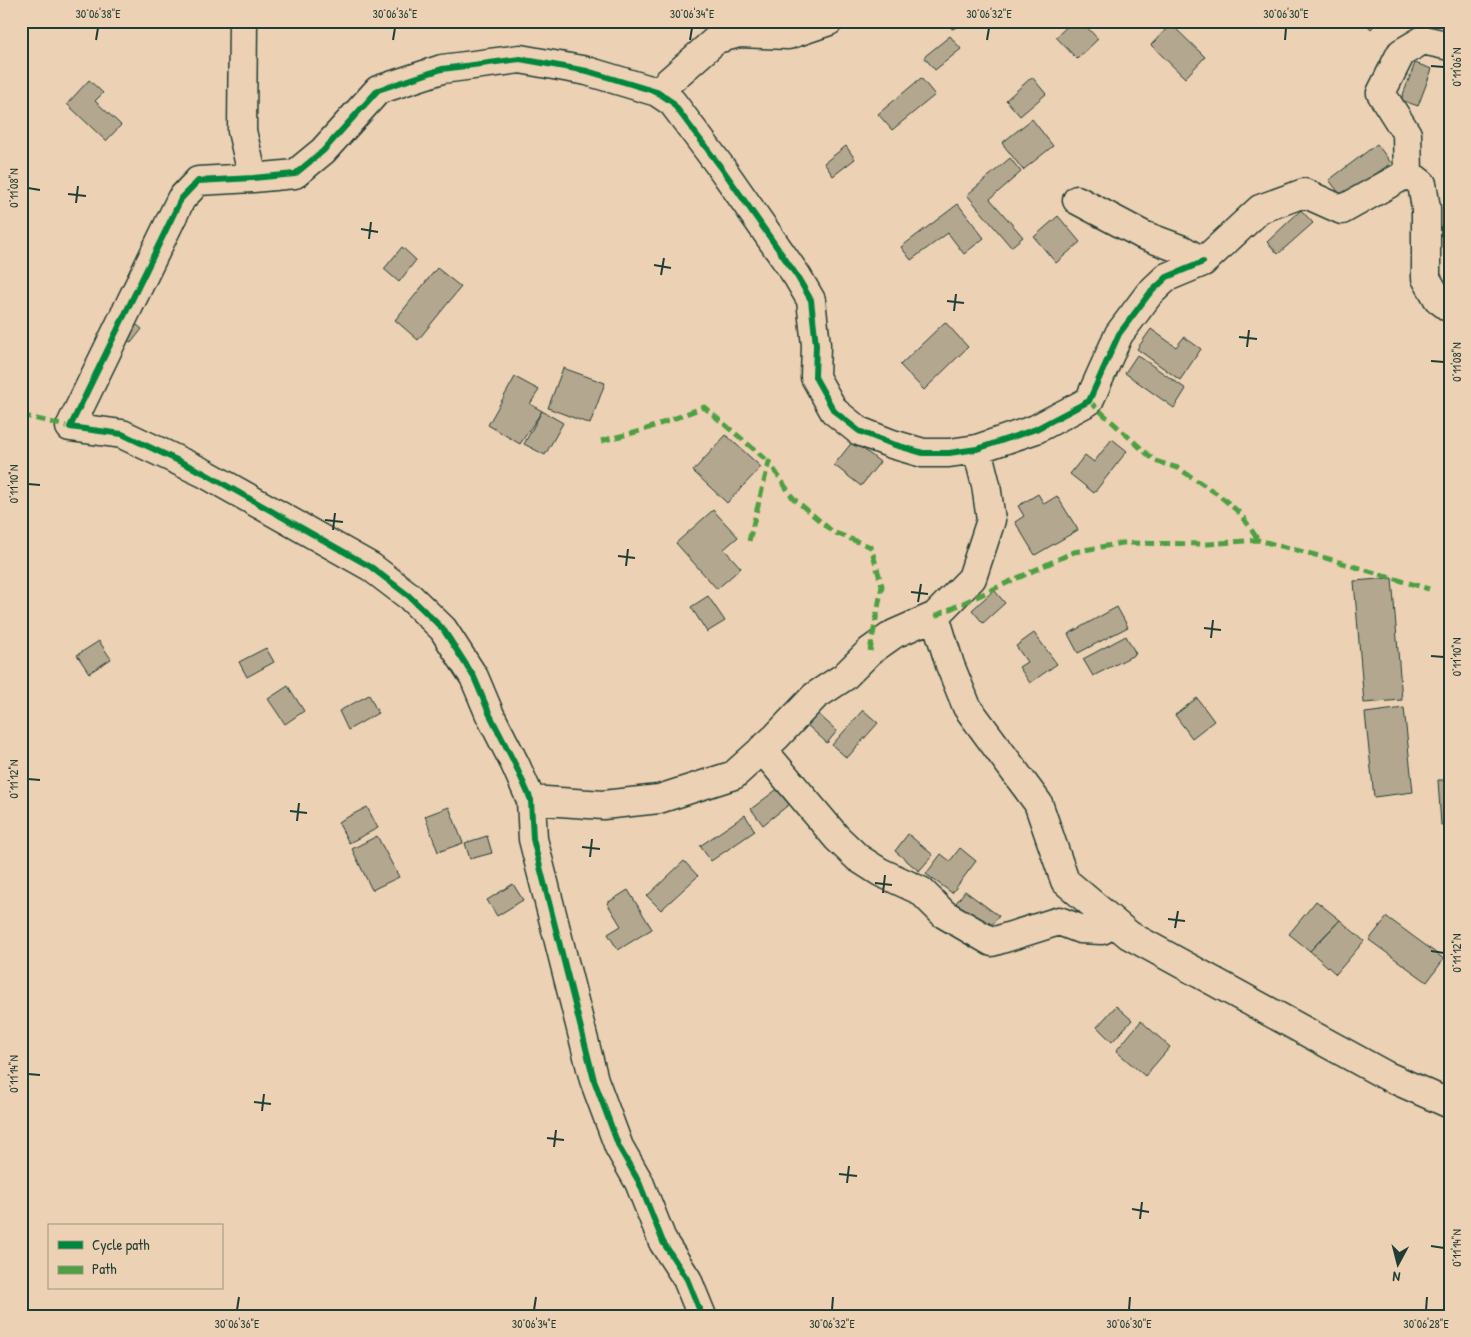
<svg xmlns="http://www.w3.org/2000/svg" width="1471" height="1337" viewBox="0 0 1471 1337" font-family="'Patrick Hand',sans-serif">
<style>
.building{fill:#b4a790;stroke:#1f3d34}
.lines{fill:none;stroke-linecap:round;stroke-linejoin:round}
.minor-casing{stroke:#1f3d34;stroke-width:31}
.minor{stroke:#edd1b4;stroke-width:28}
.quiet{stroke:#4da043;stroke-width:5;stroke-dasharray:10 5;stroke-linecap:butt}
.cycleway-casing{stroke:#edd1b4;stroke-width:9}
.cycleway{stroke:#00873e;stroke-width:6}
.ticks{fill:none;stroke:#1f3d34;stroke-width:2}
.neatline{fill:none;stroke:#1f3d34;stroke-width:2}
.ticks-label{font-size:12px;text-anchor:middle;fill:#1f3d34}
</style>
<rect width="100%" height="100%" fill="#edd1b4"/>
<filter id="ink" filterUnits="userSpaceOnUse"><feTurbulence type="fractalNoise" baseFrequency=".02" numOctaves="2"/><feDisplacementMap in="SourceGraphic" scale="10" xChannelSelector="R" yChannelSelector="G"/><feConvolveMatrix kernelMatrix="1 2 1 2 8 2 1 2 1" color-interpolation-filters="sRGB"/></filter>
<g filter="url(#ink)">
<path class="building" d="M138,21H153L143,29Z
M949,21H971L952,29Z
M1073,21H1081L1098,39L1077,59L1056,37Z
M1363,21H1379L1371,29Z
M1171,24L1205,57L1185,78L1151,45Z
M950,36L961,49L935,70L924,57Z
M1415,63L1432,69L1418,106L1401,100Z
M1032,77L1046,94L1020,116L1006,100Z
M921,78L935,95L892,130L878,114Z
M89,80L103,93L95,101L121,125L106,141L67,104Z
M1032,119L1053,146L1023,170L1002,143Z
M1377,144L1391,163L1343,198L1329,180Z
M846,146L855,159L833,176L824,163Z
M1010,158L1021,172L990,199L1023,237L1011,247L967,195Z
M958,204L984,238L964,254L948,233L911,260L901,247Z
M1301,210L1313,223L1278,254L1267,242Z
M1058,216L1080,242L1056,263L1034,237Z
M402,247L416,260L399,282L384,269Z
M437,268L461,287L418,340L395,320Z
M128,318L142,329L131,343L117,333Z
M945,322L968,347L924,390L900,365Z
M1151,329L1176,347L1184,337L1201,349L1180,380L1137,349Z
M1137,355L1186,389L1174,408L1125,373Z
M563,368L605,383L590,424L548,408Z
M515,377L539,390L530,404L542,411L520,444L488,425Z
M542,411L563,423L545,455L524,444Z
M726,435L761,467L727,503L693,471Z
M1112,439L1127,451L1094,493L1070,474L1085,455L1094,462Z
M853,441L880,462L861,486L834,465Z
M1038,494L1044,504L1057,496L1078,530L1035,555L1015,522L1024,516L1018,506Z
M713,510L738,537L724,549L741,568L717,589L676,543Z
M1392,578L1402,700L1364,703L1354,581Z
M994,590L1005,603L983,623L972,610Z
M708,596L725,621L707,632L691,607Z
M1117,607L1128,627L1078,653L1068,634Z
M1034,633L1057,664L1030,683L1019,667L1027,662L1016,646Z
M1126,636L1136,654L1093,676L1083,659Z
M99,641L111,659L89,673L77,655Z
M266,648L274,662L247,677L239,662Z
M288,686L304,711L285,724L268,699Z
M369,695L378,713L348,730L339,711Z
M1197,698L1214,721L1192,738L1175,715Z
M1404,708L1413,792L1374,797L1365,713Z
M863,710L878,723L847,758L832,745Z
M816,712L837,731L827,743L806,724Z
M1438,780H1450V825H1441Z
M784,784L796,799L763,825L751,809Z
M367,807L378,828L349,843L338,822Z
M449,807L463,843L438,852L425,816Z
M745,815L755,831L711,861L700,846Z
M908,834L933,855L919,871L895,851Z
M377,836L399,877L372,890L352,849Z
M487,836L492,853L470,859L465,843Z
M960,848L976,861L952,893L926,874L941,854L950,861Z
M684,861L698,876L661,910L647,896Z
M513,884L523,900L497,916L487,900Z
M628,890L652,929L618,950L608,934L621,926L607,903Z
M965,891L999,916L984,935L951,910Z
M1316,901L1340,920L1310,951L1289,934Z
M1387,917L1444,959L1427,982L1369,940Z
M1340,920L1364,941L1336,974L1310,951Z
M1116,1006L1132,1020L1112,1042L1097,1027Z
M1141,1021L1170,1047L1145,1076L1116,1051Z"/>
<g class="lines">
<g class="minor-casing">
<path id="minor" d="M243,21L242,131L253,178
M657,92L717,39L739,33L788,35L829,21
M1408,173L1407,134L1381,93L1401,53L1423,40L1450,46
M1077,200L1143,235L1183,250L1203,262L1260,209L1304,193L1342,210L1408,173L1422,184L1426,208V278L1438,299L1450,308
M935,616L950,665L967,707L1038,803L1065,881L1129,935L1387,1076L1450,1104
M762,749L837,838L858,858L880,872L921,891L944,914L992,942L1059,921L1080,929L1102,930L1114,923
M531,800L603,805L659,799L734,775L776,737L815,696L844,677L870,651L894,634L935,616L972,578L991,520L986,485L977,449
M702,1316L687,1279L663,1242L639,1182L619,1147L594,1080L533,839L531,800L515,764L490,715L474,677L443,629L409,596L371,567L204,473L122,434L70,427L181,199L198,181L253,178L295,174L323,151L378,90L442,69L520,59L587,71L657,92L672,102L723,170L797,276L811,300L816,345L815,377L834,411L859,431L892,444L923,453H949L977,449L1036,429L1089,401L1119,334L1149,294L1167,277L1203,262"/>
</g>
<use href="#minor" class="minor"/>
<path class="quiet" d="M1089,401L1155,461L1178,468L1219,495L1241,514L1258,540
M21,415L70,427
M601,441L644,430L704,407L769,462
M749,541L769,462L793,498L833,532L871,547L882,586L870,651
M935,616L1074,552L1122,543L1208,544L1258,540L1319,556L1429,589"/>
<g class="cycleway-casing">
<path id="cycleway" d="M702,1316L687,1279L663,1242L639,1182L619,1147L594,1080L533,839L531,800L515,764L490,715L474,677L443,629L409,596L371,567L204,473L122,434L70,427L181,199L198,181L253,178L295,174L323,151L378,90L442,69L520,59L587,71L657,92L672,102L723,170L797,276L811,300L816,345L815,377L834,411L859,431L892,444L923,453H949L977,449L1036,429L1089,401L1119,334L1149,294L1167,277L1203,262"/>
</g>
<use href="#cycleway" class="cycleway"/>
</g>
</g>
<path class="ticks" d="M96,40L98,28M393,40L395,28M690,40L692,28M987,40L989,28M1285,40L1286,28M1431,66L1444,67M28,188L40,190M68,194L86,196M76,203L78,186M361,229L378,232M369,239L371,222M654,265L671,268M661,275L664,258M947,301L964,303M954,311L956,294M1239,337L1257,339M1247,347L1249,330M1431,361L1444,362M28,484L40,485M325,520L343,522M333,530L335,513M618,556L635,558M626,566L628,549M911,592L928,594M918,602L921,584M1204,628L1221,630M1211,638L1213,620M1431,656L1444,657M28,779L40,780M290,811L307,813M297,821L299,803M582,847L600,849M590,857L592,839M875,883L892,885M883,893L885,875M1168,919L1185,921M1175,928L1178,911M1431,951L1444,953M28,1074L40,1075M254,1102L271,1104M262,1111L264,1094M547,1138L564,1140M554,1147L556,1130M839,1174L857,1176M847,1183L849,1166M1132,1209L1149,1212M1140,1219L1142,1202M1431,1246L1444,1248M237,1310L239,1297M534,1310L536,1297M832,1310L833,1297M1129,1310L1130,1297M1426,1310L1427,1297"/>
<rect width="1471" height="1337" fill="none" stroke="#edd1b4" stroke-width="55"/>
<rect x="48" y="1224" width="175" height="65" fill="#edd1b4" stroke="#9b9681"/>
<rect x="58" y="1241" width="25" height="8" fill="#00873e" stroke="#9b9681"/>
<text x="92" y="1250" font-size="15" fill="#1f3d34">Cycle path</text>
<rect x="58" y="1266" width="25" height="8" fill="#4da043" stroke="#9b9681"/>
<text x="92" y="1274" font-size="15" fill="#1f3d34">Path</text>
<g transform="translate(1398 1264) rotate(187)" stroke="#edd1b4" stroke-width="4" paint-order="stroke">
<path d="M0-4L9 19L0 12L-9 19Z" fill="#1f3d34"/>
<text y="-8" font-size="14" font-weight="bold" text-anchor="middle" fill="#1f3d34">N</text>
</g>
<rect x="28" y="28" width="1416" height="1282" class="neatline"/>
<g class="ticks-label">
<text x="98" y="18">30°06'38"E</text>
<text x="395" y="18">30°06'36"E</text>
<text x="692" y="18">30°06'34"E</text>
<text x="989" y="18">30°06'32"E</text>
<text x="1286" y="18">30°06'30"E</text>
<text transform="translate(1457 67) rotate(-90)" y="4">0°11'06"N</text>
<text transform="translate(14 188) rotate(-90)" y="4">0°11'08"N</text>
<text transform="translate(1457 362) rotate(-90)" y="4">0°11'08"N</text>
<text transform="translate(14 484) rotate(-90)" y="4">0°11'10"N</text>
<text transform="translate(1457 657) rotate(-90)" y="4">0°11'10"N</text>
<text transform="translate(14 779) rotate(-90)" y="4">0°11'12"N</text>
<text transform="translate(1457 953) rotate(-90)" y="4">0°11'12"N</text>
<text transform="translate(14 1074) rotate(-90)" y="4">0°11'14"N</text>
<text transform="translate(1457 1248) rotate(-90)" y="4">0°11'14"N</text>
<text x="237" y="1328">30°06'36"E</text>
<text x="534" y="1328">30°06'34"E</text>
<text x="832" y="1328">30°06'32"E</text>
<text x="1129" y="1328">30°06'30"E</text>
<text x="1426" y="1328">30°06'28"E</text>
</g>
</svg>
